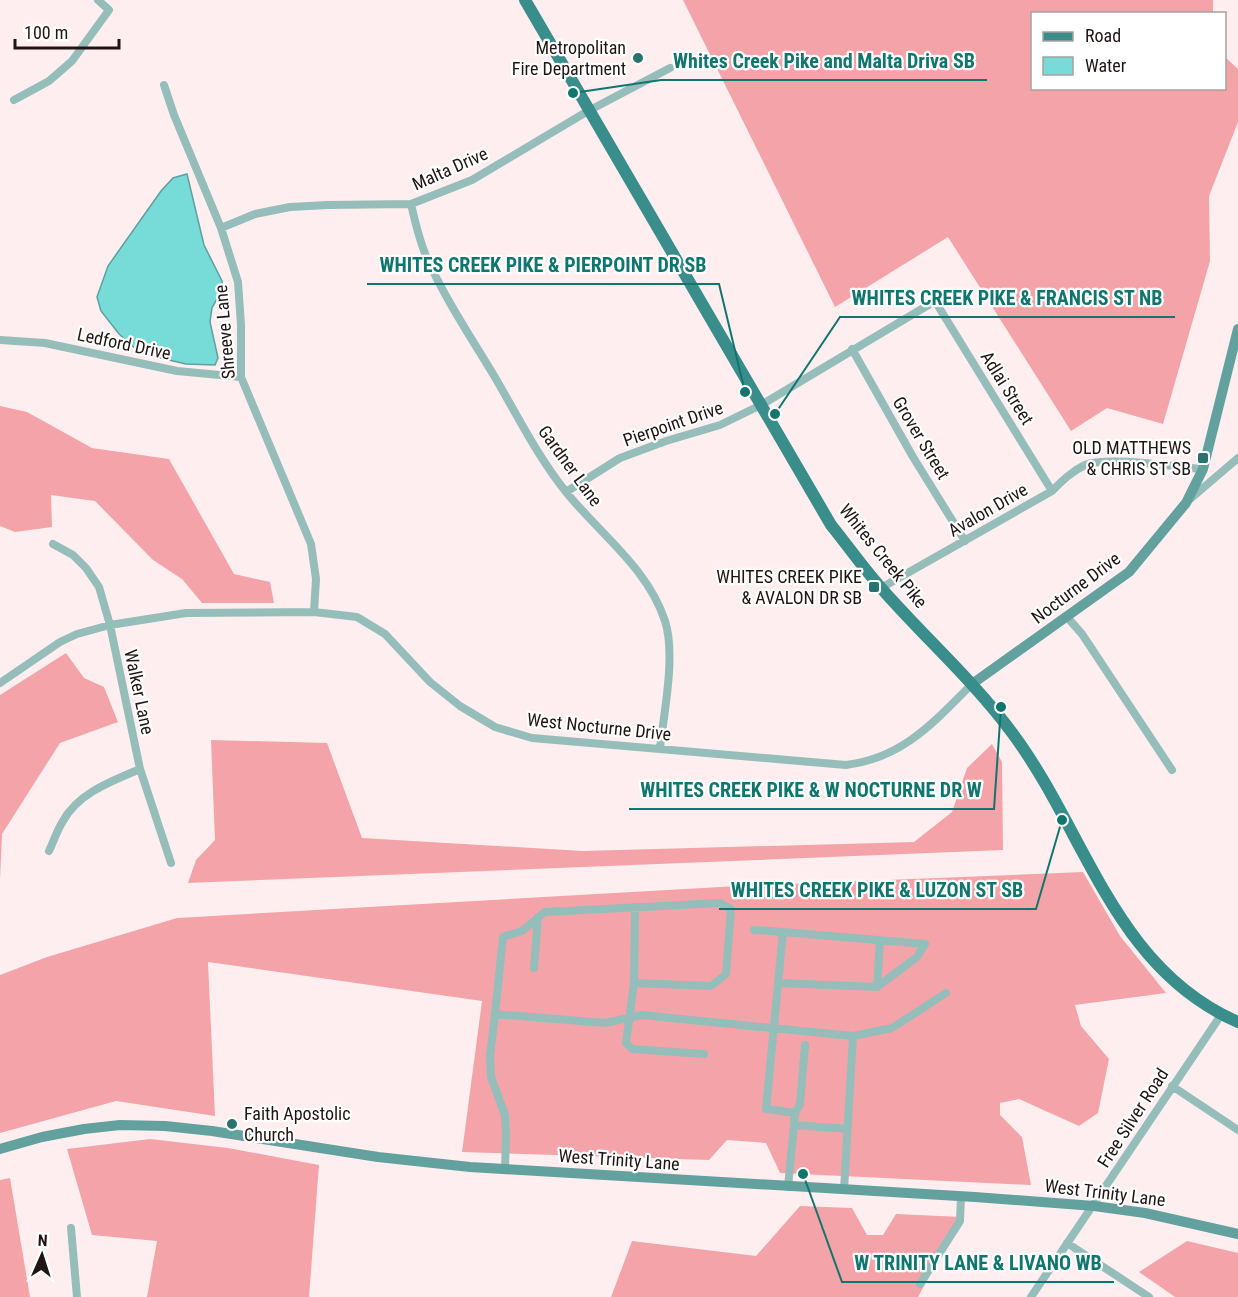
<svg xmlns="http://www.w3.org/2000/svg" width="1238" height="1297" viewBox="0 0 1238 1297" font-family="'Roboto Condensed',sans-serif">
<style>
.forest{fill:#f4a4a9}
.water{fill:#77dcd8;stroke:#5da09d;stroke-width:1.5}
.lines{fill:none;stroke-linecap:round;stroke-linejoin:round}
.street{stroke:#95bdba;stroke-width:8}
.secondary{stroke:#63a19f;stroke-width:10}
.primary{stroke:#398e8b;stroke-width:12}
.poi-dot{fill:#28726f;stroke:#fff;stroke-width:2}
.labels{text-anchor:middle;stroke-width:4.5;stroke-linejoin:round;paint-order:stroke}
.poi-label{font-size:18px;fill:#211414;stroke:#fff;text-anchor:end}
.street-label{font-size:18px;fill:#211414;stroke:#fff}
.leader{fill:none;stroke:#0f766e;stroke-width:2}
.callout-dot{fill:#0f766e;stroke:#fff;stroke-width:2}
.callout-label{font-size:20px;text-anchor:middle;font-weight:bold;fill:#0f766e;stroke:#fff;stroke-width:4.5;stroke-linejoin:round;paint-order:stroke}
</style>
<rect width="100%" height="100%" fill="#ffeeef"/>
<path class="forest" d="M683,0H1213V13L1032,14V88H1224L1225,57L1238,69V122L1209,196L1210,261L1163,424L1107,408L1071,431L948,237L835,307Z
M0,406L27,412L92,448L169,459L234,574L270,582L274,603H202L182,579L153,560L95,501L51,495L52,527L15,532L0,526Z
M66,653L84,678L104,687L118,722L60,743L2,834L0,880V695Z
M211,740L327,743L362,838L583,851L914,842L952,812L967,768L992,744L1002,762L1003,850L188,883L196,860L215,840Z
M1083,872L1120,936L1166,993L1075,1005L1081,1026L1109,1059L1098,1113L1079,1126L1019,1099L1000,1103V1115L1022,1137L1031,1185L780,1173L766,1143L727,1140L709,1160L462,1152L482,1001L208,962L215,1116L116,1101L0,1133V975L47,957L177,918L738,886Z
M150,1139L228,1148L319,1165L309,1297H147L157,1241L92,1235L67,1149Z
M10,1178L30,1297H0V1180Z
M800,1206L852,1208L867,1235H883L896,1214L962,1217L918,1297H611L632,1241L756,1256Z
M1187,1241L1238,1253V1297H1175L1139,1272Z"/>
<path class="water" d="M187,174L204,245L222,281L223,288L212,308L210,322L218,358L215,365L186,364L156,357L135,348L119,334L101,311L97,297L108,266L161,191L173,178Z"/>
<g class="lines">
<path class="street" d="M164,85L174,115L221,228L238,282L241,325V377L311,544L316,579L314,612
M14,100L49,81L72,61L109,10L98,0
M411,204C415,222 419,239 426,256C445,299 472,339 496,379C518,417 538,457 566,492C599,533 648,568 665,621C676,655 664,712 660,748
M221,228L255,214L290,207L328,205L411,204L472,180L588,111L670,68
M0,340L45,343L177,371L241,377
M852,349L913,457L965,541
M566,492L620,458L666,441L720,425L761,405L935,301L1052,491
M1189,500L1238,458
M53,544L73,555L86,568L99,587L110,625L140,769L171,863
M881,588L1052,491C1062,481 1072,471 1085,465C1108,456 1175,467 1203,469
M1067,617L1082,634L1172,770
M0,683L60,642L77,634L110,625L186,613L314,612L357,617L385,634L430,682L460,706L495,727L532,738L846,765C903,758 934,722 972,684
M49,851C54,841 57,830 63,821C78,793 112,781 140,769
M754,930L783,932L766,1109L795,1113L800,1104L805,1045
M534,968L538,917
M634,983L635,907
M779,983L877,987L917,957L925,944L783,932
M877,987L880,941
M495,1014L503,937L522,931L545,912L720,903L731,909L726,974L711,986L634,983L626,1043L632,1049L704,1054
M853,1036L892,1028L946,993
M1172,1086L1238,1130
M795,1113L794,1125L847,1129
M505,1170L506,1134L505,1115L491,1077L490,1056L495,1014L605,1023L641,1015L853,1036L844,1190
M788,1187L794,1125
M71,1228L77,1297
M1067,1243L1149,1297
M920,1284L960,1221L961,1196
M1031,1297L1221,1015"/>
<path class="secondary" d="M972,684L1129,572L1186,503L1203,469L1238,329
M0,1149L42,1137L84,1129L120,1125L165,1126L212,1131L378,1157L470,1167L975,1197L1094,1206L1145,1213L1238,1234"/>
<path class="primary" d="M525,0L831,525C848,546 864,569 882,589C925,638 974,681 1013,734C1087,834 1114,968 1238,1022"/>
</g>
<g class="poi-dot">
<circle cx="638" cy="58" r="6"/>
<rect x="1197" y="452" width="12" height="12" rx="3"/>
<rect x="868" y="581" width="12" height="12" rx="3"/>
<circle cx="232" cy="1124" r="6"/>
</g>
<g class="labels">
<g class="poi-label">
<text x="626" y="54">Metropolitan<tspan x="626" dy="21">Fire Department</tspan></text>
<text x="1191" y="454">OLD MATTHEWS<tspan x="1191" dy="21">&amp; CHRIS ST SB</tspan></text>
<text x="862" y="583">WHITES CREEK PIKE<tspan x="862" dy="21">&amp; AVALON DR SB</tspan></text>
<text x="244" y="1120" text-anchor="start">Faith Apostolic<tspan x="244" dy="21">Church</tspan></text>
</g>
<g class="street-label">
<text transform="translate(450 169) rotate(-24)" y="6">Malta Drive</text>
<text transform="translate(225 332) rotate(-95)" y="6">Shreeve Lane</text>
<text transform="translate(124 344) rotate(12)" y="6">Ledford Drive</text>
<text transform="translate(1007 388) rotate(58)" y="6">Adlai Street</text>
<text transform="translate(673 424) rotate(-19)" y="6">Pierpoint Drive</text>
<text transform="translate(921 438) rotate(59)" y="6">Grover Street</text>
<text transform="translate(570 466) rotate(54)" y="6">Gardner Lane</text>
<text transform="translate(988 510) rotate(-30)" y="6">Avalon Drive</text>
<text transform="translate(883 556) rotate(51)" y="6">Whites Creek Pike</text>
<text transform="translate(1076 588) rotate(-37)" y="6">Nocturne Drive</text>
<text transform="translate(139 692) rotate(78)" y="6">Walker Lane</text>
<text transform="translate(599 727) rotate(6)" y="6">West Nocturne Drive</text>
<text transform="translate(1133 1118) rotate(-57)" y="6">Free Silver Road</text>
<text transform="translate(619 1160) rotate(4)" y="6">West Trinity Lane</text>
<text transform="translate(1105 1193) rotate(7)" y="6">West Trinity Lane</text>
</g>
</g>
<path class="leader" d="M573 93L661 80H987M745 392L719 284H367M775 414L840 317H1175M1001 707L994 809H629M1062 820L1036 909H719M803 1174L842 1282H1114"/>
<g class="callout-dot">
<circle cx="573" cy="93" r="6"/>
<circle cx="745" cy="392" r="6"/>
<circle cx="775" cy="414" r="6"/>
<circle cx="1001" cy="707" r="6"/>
<circle cx="1062" cy="820" r="6"/>
<circle cx="803" cy="1174" r="6"/>
</g>
<g class="callout-label">
<text x="824" y="68">Whites Creek Pike and Malta Driva SB</text>
<text x="543" y="272">WHITES CREEK PIKE &amp; PIERPOINT DR SB</text>
<text x="1007" y="305">WHITES CREEK PIKE &amp; FRANCIS ST NB</text>
<text x="811" y="797">WHITES CREEK PIKE &amp; W NOCTURNE DR W</text>
<text x="877" y="897">WHITES CREEK PIKE &amp; LUZON ST SB</text>
<text x="978" y="1270">W TRINITY LANE &amp; LIVANO WB</text>
</g>
<rect x="1031" y="12" width="195" height="78" fill="#ffffff" stroke="#a6a1a1" stroke-width="1.5"/>
<rect x="1043" y="32" width="30" height="9" fill="#398e8b" stroke="#a6a1a1" stroke-width="1.5"/>
<text x="1085" y="42" font-size="18" fill="#211414">Road</text>
<rect x="1043" y="57" width="30" height="18" fill="#77dcd8" stroke="#a6a1a1" stroke-width="1.5"/>
<text x="1085" y="72" font-size="18" fill="#211414">Water</text>
<g transform="translate(42 1255) rotate(3)" stroke="#ffffff" stroke-width="4.5" paint-order="stroke">
<path d="M0-4.5L10 22L0 15L-10 22Z" fill="#211414"/>
<text y="-9" font-size="16" font-weight="bold" text-anchor="middle" fill="#211414">N</text>
</g>
<path d="M15 39v9h104v-9" fill="none" stroke="#211414" stroke-width="3"/>
<text x="24" y="39" font-size="18" fill="#211414" stroke="#ffffff" stroke-width="4.5" paint-order="stroke">100 m</text>
</svg>
